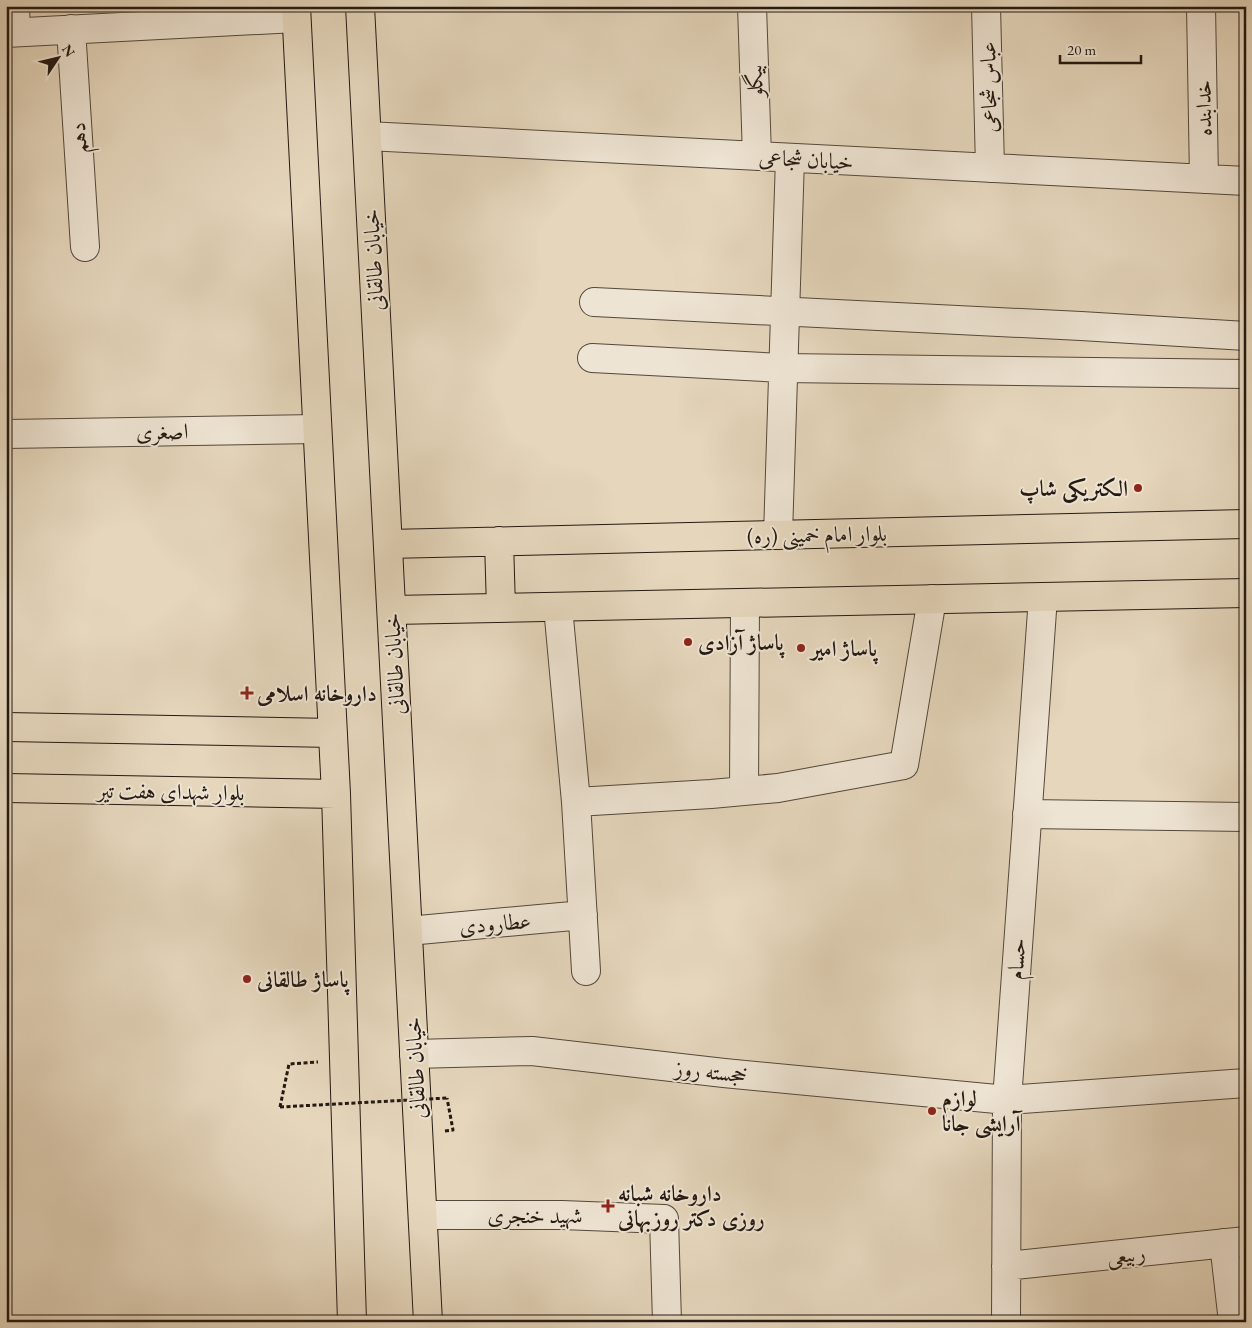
<svg xmlns="http://www.w3.org/2000/svg" width="1252" height="1328" viewBox="0 0 1252 1328" font-family="'EB Garamond',Amiri,serif">
<style>
.lines{fill:none;stroke-linecap:round;stroke-linejoin:round}
.minor-casing{stroke:#54483c;stroke-width:30}
.major-casing{stroke:#241912;stroke-width:30}
.path{stroke:#241912;stroke-width:3;stroke-dasharray:4 2.5;stroke-linecap:butt}
.minor{stroke:#eee4d3;stroke-width:28}
.major{stroke:#e5d6bc;stroke-width:28}
.path-bridge{stroke:#241912;stroke-width:3;stroke-dasharray:4 2.5;stroke-linecap:butt}
.poi-dot{fill:#8f2418;stroke:#eee4d3;stroke-width:2}
.labels{text-anchor:middle;stroke-width:4;stroke-linejoin:round;paint-order:stroke}
.street-label{font-size:22px;fill:#241912;stroke:#eee4d3}
.poi-label{font-size:22px;font-weight:bold;fill:#241912;stroke:#eee4d3;text-anchor:start}
</style>
<rect width="100%" height="100%" fill="#e5d6bc"/>
<filter id="stains"><feTurbulence type="fractalNoise" baseFrequency=".004" numOctaves="4"/><feColorMatrix values="0 0 0 0 .2 0 0 0 0 .09 0 0 0 0 .02 0 0 0 .5 -.17"/></filter>
<radialGradient id="worn" r=".72"><stop offset=".6" stop-color="#630" stop-opacity="0"/><stop offset="1" stop-color="#630" stop-opacity=".3"/></radialGradient>
<g class="lines">
<g class="minor-casing">
<path id="minor" d="M15,6L16,32
M752,6L757,156
M986,6L990,168
M1201,6L1204,179
M71,29L85,247
M6,33L296,18
M367,136L1246,181
M594,302L1081,326L1246,336
M592,358L783,368L1246,374
M6,434L317,429
M778,535L790,158
M558,607L576,802L586,971
M744,791L745,603
M576,802L711,794L778,788L904,765L932,599
M1027,814L1246,817
M408,931L583,915
M414,1054L532,1051L724,1073L1007,1100L1246,1083
M423,1215H562L664,1219L667,1322
M1224,1243L1233,1322
M1006,1266L1246,1241
M1006,1322L1007,1100L1043,597"/>
</g>
<g class="major-casing">
<path id="major" d="M296,6L336,794L352,1322
M360,6L428,1322
M499,541L501,608
M388,544L1246,524
M392,610L1246,593
M6,727L333,733
M6,788L336,794"/>
</g>
<path class="path" d="M280,1107L289,1064L318,1062
M445,1131L453,1130L447,1098"/>
<use href="#minor" class="minor"/>
<use href="#major" class="major"/>
<path class="path-bridge" d="M280,1107L447,1098"/>
</g>
<g class="poi-dot">
<circle cx="1138" cy="488" r="5"/>
<circle cx="688" cy="642" r="5"/>
<circle cx="801" cy="648" r="5"/>
<path d="M244.5 685.5h5v5h5v5h-5v5h-5v-5h-5v-5h5z"/>
<circle cx="247" cy="979" r="5"/>
<circle cx="932" cy="1111" r="5"/>
<path d="M605.5 1198.5h5v5h5v5h-5v5h-5v-5h-5v-5h5z"/>
</g>
<g class="labels">
<g class="street-label">
<text transform="translate(754 81) rotate(-92)" y="8">بیگلو</text>
<text transform="translate(988 87) rotate(-91)" y="8">عباس شجاعی</text>
<text transform="translate(1203 108) rotate(-91)" y="8">خدابنده</text>
<text transform="translate(78 138) rotate(-94)" y="8">دهم</text>
<text transform="translate(806 159) rotate(3)" y="8">خیابان شجاعی</text>
<text transform="translate(373 260) rotate(-93)" y="8">خیابان طالقانی</text>
<text transform="translate(162 431) rotate(-1)" y="8">اصغری</text>
<text transform="translate(817 534) rotate(-1)" y="8">بلوار امام خمینی (ره)</text>
<text transform="translate(394 664) rotate(-93)" y="8">خیابان طالقانی</text>
<text transform="translate(171 791) rotate(1)" y="8">بلوار شهدای هفت تیر</text>
<text transform="translate(495 923) rotate(-5)" y="8">عطارودی</text>
<text transform="translate(1016 959) rotate(-86)" y="8">حسام</text>
<text transform="translate(415 1068) rotate(-93)" y="8">خیابان طالقانی</text>
<text transform="translate(711 1071) rotate(6)" y="8">خجسته روز</text>
<text x="535" y="1223">شهید خنجری</text>
<text transform="translate(1126 1254) rotate(-6)" y="8">ربیعی</text>
</g>
<g class="poi-label">
<text x="1128" y="496" text-anchor="end">الکتریکی شاپ</text>
<text x="698" y="650">پاساژ آزادی</text>
<text x="811" y="656">پاساژ امیر</text>
<text x="257" y="701">داروخانه اسلامی</text>
<text x="257" y="987">پاساژ طالقانی</text>
<text x="942" y="1106">لوازم<tspan x="942" dy="25">آرایشی جانا</tspan></text>
<text x="618" y="1201">داروخانه شبانه<tspan x="618" dy="25">روزی دکتر روزبهانی</tspan></text>
</g>
</g>
<rect width="1252" height="1328" fill="none" stroke="#e5d6bc" stroke-width="25"/>
<rect x="8" y="8" width="1237" height="1313" fill="none" stroke="#241912" stroke-width="2.5"/>
<rect x="12" y="12" width="1227" height="1303" fill="none" stroke="#241912"/>
<g transform="translate(58 58) rotate(55)" stroke="#eee4d3" stroke-width="4" paint-order="stroke">
<path d="M0-4L9 19L0 12L-9 19Z" fill="#241912"/>
<text y="-8" font-size="14" font-weight="bold" text-anchor="middle" fill="#241912">N</text>
</g>
<path d="M1060 55v8h81v-8" fill="none" stroke="#241912" stroke-width="2.5"/>
<text x="1067" y="55" font-size="15" fill="#241912" stroke="#eee4d3" stroke-width="4" paint-order="stroke">20 m</text>
<rect width="100%" height="100%" filter="url(#stains)"/>
<rect width="100%" height="100%" fill="url(#worn)"/>
</svg>
